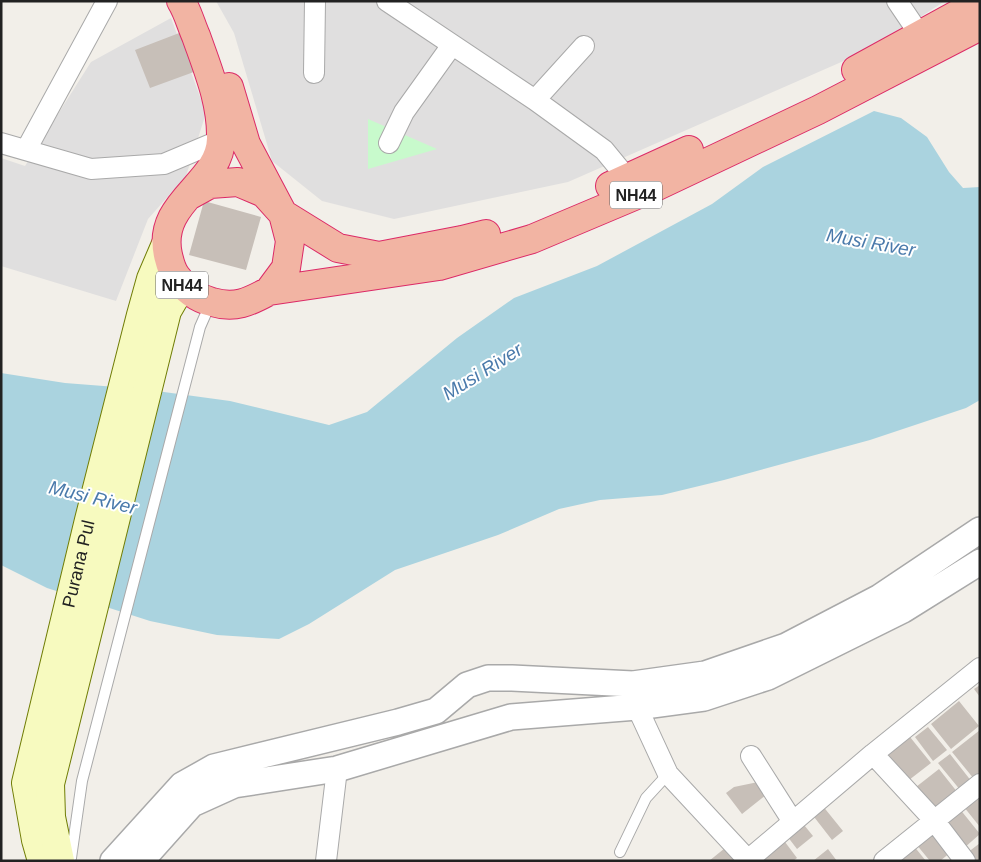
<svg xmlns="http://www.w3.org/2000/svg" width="981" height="862" viewBox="0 0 981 862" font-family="Arial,sans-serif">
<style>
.residential{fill:#e0dfdf}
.park{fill:#c8facc}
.water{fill:#aad3df}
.building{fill:#c7bfb8}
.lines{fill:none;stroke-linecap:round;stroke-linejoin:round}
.service-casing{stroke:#a9a9a9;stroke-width:12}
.minor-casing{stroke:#a9a9a9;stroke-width:22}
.tertiary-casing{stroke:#a9a9a9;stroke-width:28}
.secondary-casing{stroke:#707d05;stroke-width:30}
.trunk-casing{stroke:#dc2a67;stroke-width:30}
.service{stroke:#fff;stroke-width:10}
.minor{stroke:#fff;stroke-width:20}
.tertiary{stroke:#fff;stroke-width:25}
.secondary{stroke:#f7fabf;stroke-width:28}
.trunk{stroke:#f2b4a3;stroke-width:28}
.labels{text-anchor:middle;stroke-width:4;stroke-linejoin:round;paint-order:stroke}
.shield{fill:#fff;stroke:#646464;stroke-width:1}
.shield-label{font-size:16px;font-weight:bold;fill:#222}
.street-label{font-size:18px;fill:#222;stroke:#fff}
.water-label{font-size:19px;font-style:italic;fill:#4a7aab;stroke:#fff}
</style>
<rect width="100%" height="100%" fill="#f2efe9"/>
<path class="residential" d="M216,1H945L871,49L568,182L394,219L322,201L272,161L234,33Z
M171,18L206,113L186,176L148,219L116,301L1,266V158L25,166L91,62Z"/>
<path class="park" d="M368,119L437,149L368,169Z"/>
<path class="water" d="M874,111L901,118L927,137L949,172L963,188L980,187V400L966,408L870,440L724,480L662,495L600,500L559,509L498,535L395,570L309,624L279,639L217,635L150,621L47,588L1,565V373L65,383L142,389L230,401L329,425L367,412L457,338L514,298L597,266L712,204L763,167Z"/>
<path class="building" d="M187,30L202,69L150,88L135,50Z
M204,201L261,217L246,270L189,255Z
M980,685V697L974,689Z
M959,701L979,726L951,749L931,724Z
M928,727L947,750L933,761L915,737Z
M980,730V774L974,779L952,752Z
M910,737L931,763L909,780L888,755Z
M950,754L972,782L961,791L938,763Z
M939,769L958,793L935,812L916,787Z
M763,781L771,791L742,814L726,793L734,787Z
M977,797L980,801V827L964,807Z
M822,805L843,831L832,840L811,813Z
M959,808L980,834L964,848L942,821Z
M800,820L813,836L797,849L784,832Z
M934,830L951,852L940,861H930L916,844Z
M782,838L797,858L793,861H763Z
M980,843V861H973L967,853Z
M730,844L740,861H709Z
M913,845L926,861H899Z
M828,849L837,861H813Z"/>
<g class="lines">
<g class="service-casing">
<path id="service" d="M620,852L646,798L668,774
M71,858L82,781L200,327L211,302"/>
</g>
<g class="minor-casing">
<path id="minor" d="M387,1L535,100L604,150L627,178L632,189
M897,1L920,35
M314,73L315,1
M535,100L584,46
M1,143L91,169L164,164L221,140
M389,143L404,112L452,45
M26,150L107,1
M635,694L637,707L668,774L749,861
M873,754L933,819L965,861
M751,756L793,822
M748,860L873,754L980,668
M326,861L337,769
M884,861L980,784"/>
</g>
<g class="tertiary-casing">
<path id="tertiary" d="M113,861L182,785L214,767L398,722L436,711L467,685L488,678H512L633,684L705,674L786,646L880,597L980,530
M141,861L192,804L234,785L337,769L511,717L637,707L704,698L768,677L903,610L980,562"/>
</g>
<g class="secondary-casing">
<g id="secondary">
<path id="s1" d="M42,861L36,840L26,783L89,520L141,315L151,279L166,244"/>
<path d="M60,861L51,817L50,784L167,311L174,299L184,287"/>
</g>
</g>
<g class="trunk-casing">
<path id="trunk" d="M181,1C188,12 191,25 196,36C208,70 222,103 221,139C220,185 156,201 168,255C170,263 171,269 176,276C185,289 196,298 212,302C235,309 249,302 269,291L439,266L532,239L653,188L818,110L980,26
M856,70L980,2
M229,87L246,144L283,214L338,248L379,256L462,240L486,234
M610,186L689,150
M190,195L210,184L238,182L264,193L283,214L290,241L286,268L269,291"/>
</g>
<use href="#service" class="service"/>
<use href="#minor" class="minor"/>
<use href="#tertiary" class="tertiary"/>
<use href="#secondary" class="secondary"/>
<use href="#trunk" class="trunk"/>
</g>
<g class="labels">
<g class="shield">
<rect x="610" y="181.5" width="52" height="27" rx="4"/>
<rect x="156" y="271.5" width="52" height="27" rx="4"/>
</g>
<g class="shield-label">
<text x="636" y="201">NH44</text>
<text x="182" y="291">NH44</text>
</g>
<g class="street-label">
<text dy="6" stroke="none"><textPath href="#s1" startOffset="305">Purana Pul</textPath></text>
</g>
<g class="water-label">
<text transform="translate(871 242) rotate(10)" y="7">Musi River</text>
<text transform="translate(482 371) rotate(-32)" y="7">Musi River</text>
<text transform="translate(93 497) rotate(14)" y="7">Musi River</text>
</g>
</g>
<rect width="981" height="862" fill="none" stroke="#222222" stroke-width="5"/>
</svg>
